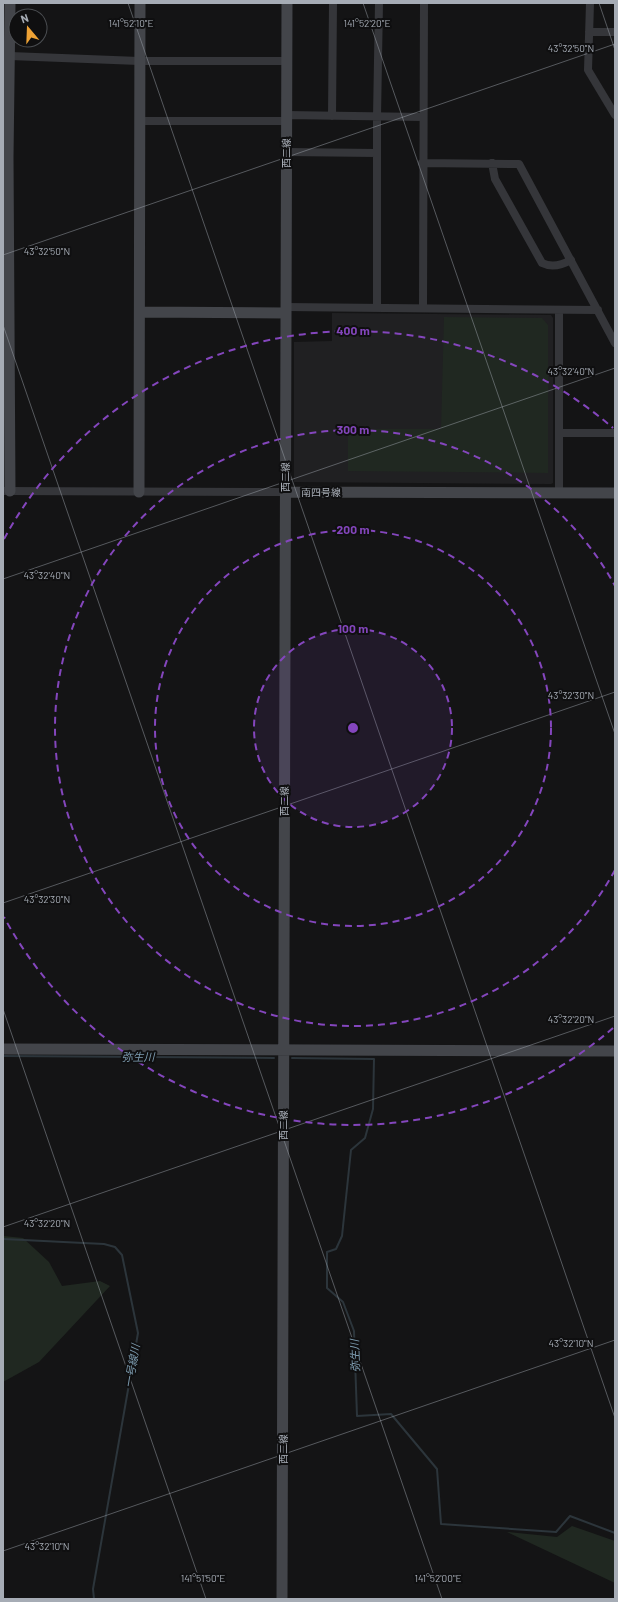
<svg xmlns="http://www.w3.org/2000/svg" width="618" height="1602" viewBox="0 0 618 1602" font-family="Barlow,'Noto Sans JP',sans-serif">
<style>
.built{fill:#202022}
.green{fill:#202821}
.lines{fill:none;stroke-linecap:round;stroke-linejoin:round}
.stream{stroke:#2c353b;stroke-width:2}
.street{stroke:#35363a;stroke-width:8}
.secondary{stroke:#43454a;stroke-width:11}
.ticks{fill:none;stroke:#a6acb5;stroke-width:1;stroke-opacity:0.45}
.ring{fill:none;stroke:#8446bd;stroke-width:2;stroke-dasharray:7 5}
.labels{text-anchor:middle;stroke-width:4;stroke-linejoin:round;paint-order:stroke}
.street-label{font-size:10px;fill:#a6acb5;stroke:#0f0f10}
.water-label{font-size:11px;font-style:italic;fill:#7d9cb0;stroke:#0f0f10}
.ticks-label{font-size:10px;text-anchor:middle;fill:#a6acb5;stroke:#0f0f10;stroke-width:4;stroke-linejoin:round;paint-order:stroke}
.centre{fill:#8446bd;stroke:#0f0f10;stroke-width:2}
.ring-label{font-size:12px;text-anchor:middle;font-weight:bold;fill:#8446bd;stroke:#0f0f10;stroke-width:4;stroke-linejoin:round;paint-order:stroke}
</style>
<rect width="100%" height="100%" fill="#141415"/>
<path class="built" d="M332,313L551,315L553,318V483L551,484L294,482V342L332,341Z"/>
<path class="green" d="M444,317L542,318L548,325V473L348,471V429H441Z
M3,1236L23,1238L49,1262L62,1286L100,1281L110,1286L39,1362L3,1382Z
M572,1526L615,1541V1583L507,1532L557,1537Z"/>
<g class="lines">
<path class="stream" d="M3,1056L274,1058
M292,1058L374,1059L373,1109L365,1138L351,1150L342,1236L336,1249L327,1252V1288L343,1302L354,1331L357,1416L391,1414L437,1469L441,1524L556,1532L570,1516L615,1533
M3,1239L104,1244L115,1247L122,1255L138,1333L93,1589L94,1599"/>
<path class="street" d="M590,3L588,70L615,115
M589,32H615
M10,56L139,61H286
M286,115L422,117
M332,116L333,3
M140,121H286
M286,152L377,153
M422,163L519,164L615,343
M492,163L495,179L542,263C552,268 562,265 571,260
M285,307L598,310
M377,307V117L379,3
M423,308L424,3
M559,433H615
M3,491L285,492
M559,493V310"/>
<path class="secondary" d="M10,3L8,157L10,491
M140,312L285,313
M139,492L140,3
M285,492L615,493
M3,1049L615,1051
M282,1599L287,3"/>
</g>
<path class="ticks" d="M128,3L615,1418M363,3L615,734M599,3L615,50M3,255L615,44M3,325L442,1599M3,579L615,368M3,903L615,692M3,1009L206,1599M3,1227L615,1016M3,1551L615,1340"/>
<circle cx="353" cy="728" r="99" fill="#8446bd" fill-opacity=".12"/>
<g class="ring">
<circle cx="353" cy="728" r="99"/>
<circle cx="353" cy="728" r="198"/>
<path d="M615 870A298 298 0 1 1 615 586"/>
<path d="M613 1028A397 397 0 0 1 4 917M4 539A397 397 0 0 1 613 428"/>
</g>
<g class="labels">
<g class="street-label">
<text transform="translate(286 153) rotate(-90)" y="4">西二線</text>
<text transform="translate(285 477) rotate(-90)" y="4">西二線</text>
<text x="321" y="496">南四号線</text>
<text transform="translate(284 801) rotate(-90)" y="4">西二線</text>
<text transform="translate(283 1125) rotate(-90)" y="4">西二線</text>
<text transform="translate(283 1449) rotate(-90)" y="4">西二線</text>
</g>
<g class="water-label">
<text x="138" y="1061">弥生川</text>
<text transform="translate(355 1356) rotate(-92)" y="4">弥生川</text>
<text transform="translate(132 1366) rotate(-80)" y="4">一号線川</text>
</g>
</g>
<g class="ticks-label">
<text x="131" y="27">141°52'10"E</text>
<text x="367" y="27">141°52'20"E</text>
<text x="571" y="52">43°32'50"N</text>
<text x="47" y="255">43°32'50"N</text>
<text x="571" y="375">43°32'40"N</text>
<text x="47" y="579">43°32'40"N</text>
<text x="571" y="699">43°32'30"N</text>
<text x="47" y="903">43°32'30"N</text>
<text x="571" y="1023">43°32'20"N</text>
<text x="47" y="1227">43°32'20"N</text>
<text x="571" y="1347">43°32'10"N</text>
<text x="47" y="1550">43°32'10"N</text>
<text x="203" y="1582">141°51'50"E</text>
<text x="438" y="1582">141°52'00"E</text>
</g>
<circle cx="353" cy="728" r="6" class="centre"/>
<g class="ring-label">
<text x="353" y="335">400 m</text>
<text x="353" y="434">300 m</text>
<text x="353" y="534">200 m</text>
<text x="353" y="633">100 m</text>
</g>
<rect width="618" height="1602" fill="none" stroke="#a6acb5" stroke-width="8"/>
<g transform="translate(28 28) rotate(341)"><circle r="19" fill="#0f0f10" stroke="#4b4e52"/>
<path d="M0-3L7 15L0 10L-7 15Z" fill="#eda235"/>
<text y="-6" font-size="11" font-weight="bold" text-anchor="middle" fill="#a6acb5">N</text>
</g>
</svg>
